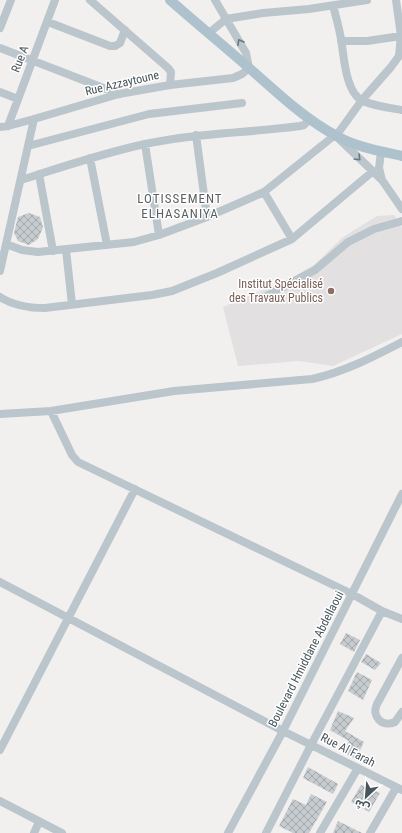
<svg xmlns="http://www.w3.org/2000/svg" width="402" height="833" viewBox="0 0 402 833" font-family="'Roboto Condensed','Noto Sans Arabic',sans-serif">
<style>
.education{fill:#e2e0e1}
.building{fill:url(#building-cross-hatch)}
.lines{fill:none;stroke-linecap:round;stroke-linejoin:round}
.minor{stroke:#bac5cc;stroke-width:8}
.major{stroke:#aec2ce;stroke-width:10}
.oneway{stroke:#6a777e}
.education-dot{fill:#8d6e63;stroke:#fff;stroke-width:1.5}
.labels{text-anchor:middle;stroke-width:3;stroke-linejoin:round;paint-order:stroke}
.street-label{font-size:12px;fill:#47555c;stroke:#fff}
.education-label{font-size:12px;fill:#785e54;stroke:#fff;text-anchor:end}
.neighbourhood-label{font-size:13px;letter-spacing:1px;fill:#5b6064;stroke:#fff}
</style>
<defs>
<pattern id="building-cross-hatch" width="8" height="8" patternUnits="userSpaceOnUse"><rect width="8" height="8" fill="#c6cbcf"/><path d="M0 0l8 8M0 8l8-8" fill="none" stroke="#a3a8ab"/></pattern>
</defs>
<rect width="100%" height="100%" fill="#f2efef"/>
<path class="education" d="M394,215L402,228V334L333,366L299,361L238,366L223,307L291,278L314,265L343,237L377,216Z"/>
<path class="building" d="M29,213L40,217L43,227L38,239L29,245L18,241L14,233L18,217Z
M346,633L360,640L354,652L340,644Z
M366,654L381,663L375,670L361,662Z
M357,672L372,680L363,700L348,691Z
M338,711L354,718L345,731L364,742L356,759L342,752L349,741L330,730Z
M308,767L338,784L333,794L303,778Z
M361,785L380,793L369,812L351,802Z
M311,794L327,802L309,833H293L279,826L293,799L306,805Z
M338,821L362,833H333Z"/>
<g class="lines">
<path class="minor" d="M90,0L168,68L171,72L170,85
M396,0L401,36L399,56L391,67L362,100L336,136L382,180L402,209
M333,6C336,17 339,27 341,39C344,55 345,93 363,101C374,106 390,108 402,110
M48,22L110,46H115L120,43L125,30
M0,28L11,0
M209,33L226,19L263,13L309,9L367,0
M341,41H367L401,36
M0,48L119,94
M0,92L18,99
M8,126L55,0
M0,127L8,126L34,119L119,94L170,85L233,78L242,74L249,68L246,53L215,0
M196,135L207,217
M145,144L159,235
M28,146L149,114L242,103
M381,152L379,168L382,180
M90,158L107,245
M39,174L53,251
M21,180C62,167 103,153 145,144C196,133 248,133 300,126L304,125L310,119
M264,192L292,239
M6,244L22,250L38,252L134,242L159,235L207,217L264,192L335,135
M66,250L72,304
M0,271L34,119
M0,297C14,306 29,308 45,308L152,295L172,291L217,273L292,239L372,172
M261,299L315,270L348,242L374,229L402,221
M51,411L72,455L78,462L352,594L382,611L402,619
M0,414L51,411L174,391L312,379C344,372 373,357 402,342
M0,582L283,731L402,790
M402,658L377,704C371,716 382,728 395,722L402,712
M0,750L135,489
M0,801L62,833
M34,833L39,822
M228,833L283,731L402,494
M266,833L311,745L382,611
M320,833L358,768
M370,833L396,788"/>
<path class="major" d="M170,0C196,23 223,45 249,68C276,91 303,118 335,135C355,147 380,151 402,156"/>
</g>
<defs><path id="oneway-chevron" d="M-2-3.5L2.5 0L-2 3.5" fill="none" stroke-width="1.6" stroke-linecap="round" stroke-linejoin="round"/></defs>
<g class="oneway">
<use href="#oneway-chevron" transform="translate(240 42) rotate(-119)"/>
<use href="#oneway-chevron" transform="translate(358 158) rotate(45)"/>
</g>
<circle class="education-dot" cx="331" cy="291" r="4"/>
<g class="labels">
<g class="street-label">
<text transform="translate(20 59) rotate(-69)" y="4">Rue A</text>
<text transform="translate(122 83) rotate(-13)" y="4">Rue Azzaytoune</text>
<text transform="translate(306 659) rotate(-63)" y="4">Boulevard Hmiddane Abdellaoui</text>
<text transform="translate(348 750) rotate(27)" y="4">Rue Al Farah</text>
</g>
<g class="education-label">
<text x="323" y="288">Institut Spécialisé<tspan x="323" dy="14">des Travaux Publics</tspan></text>
</g>
<g class="neighbourhood-label">
<text x="180" y="203">LOTISSEMENT<tspan x="180" dy="15">ELHASANIYA</tspan></text>
</g>
</g>
<g transform="translate(366 797) rotate(206)" stroke="#ffffff" stroke-width="3" paint-order="stroke">
<path d="M0-3L7 15L0 10L-7 15Z" fill="#47555c"/>
<text y="-6" font-size="11" font-weight="bold" text-anchor="middle" fill="#47555c">ش</text>
</g>
</svg>
